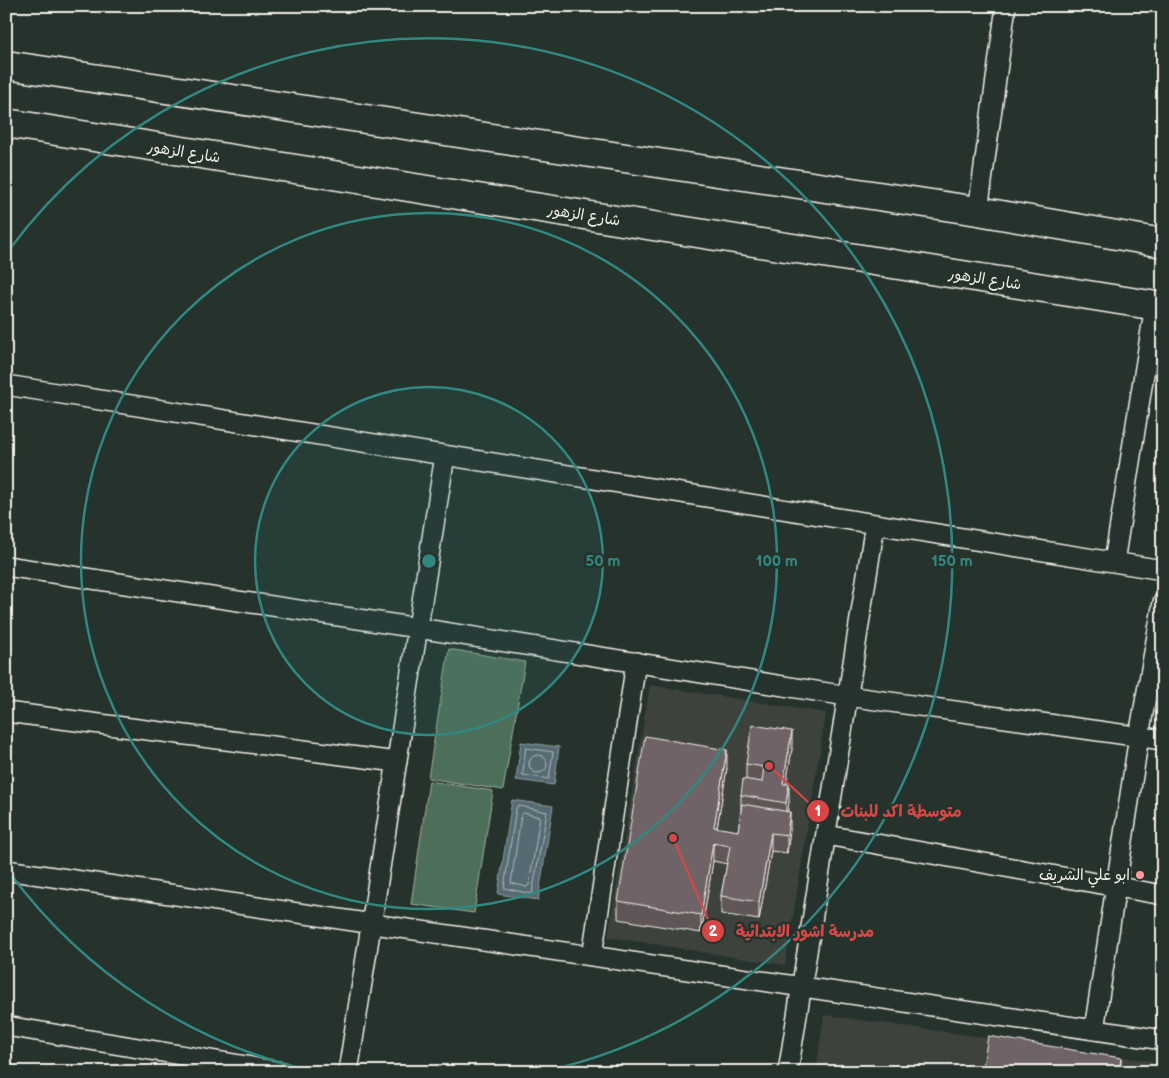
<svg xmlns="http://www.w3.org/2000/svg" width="1169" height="1078" viewBox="0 0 1169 1078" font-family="'Balsamiq Sans','Playpen Sans Arabic',sans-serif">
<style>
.built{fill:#3c423e}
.park{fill:#4e6e58;stroke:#a1b0a0}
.water{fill:#556a73;stroke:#95a0a2}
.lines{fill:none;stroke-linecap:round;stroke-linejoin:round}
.shore{stroke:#b4bbb9;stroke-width:1}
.minor-casing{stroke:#f4f1e8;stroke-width:22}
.primary-casing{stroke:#f4f1e8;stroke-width:31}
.minor{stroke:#26332d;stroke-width:19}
.primary{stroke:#26332d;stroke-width:28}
.wall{fill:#605659;stroke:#f4f1e8}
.shaded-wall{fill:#4e4648;stroke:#f4f1e8}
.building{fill:#706467;stroke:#f4f1e8}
.ring{fill:none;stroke:#318880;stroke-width:2.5}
.poi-dot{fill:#ff9aa2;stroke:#26332d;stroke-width:2}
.labels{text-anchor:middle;stroke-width:5;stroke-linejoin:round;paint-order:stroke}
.street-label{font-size:15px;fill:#f4f1e8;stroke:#26332d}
.poi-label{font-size:15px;fill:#f4f1e8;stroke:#26332d;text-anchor:end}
.centre{fill:#318880;stroke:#26332d;stroke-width:2.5}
.ring-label{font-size:15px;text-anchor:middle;font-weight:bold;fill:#318880;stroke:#26332d;stroke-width:5;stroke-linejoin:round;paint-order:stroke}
.leader{fill:none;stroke:#da4645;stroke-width:2}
.callout-dot{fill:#da4645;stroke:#26332d;stroke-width:2}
.mark-label{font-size:15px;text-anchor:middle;font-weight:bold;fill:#fff}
.callout-label{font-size:16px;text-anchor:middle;font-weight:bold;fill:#da4645;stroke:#26332d;stroke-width:5;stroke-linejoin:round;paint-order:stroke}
</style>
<rect width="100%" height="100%" fill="#26332d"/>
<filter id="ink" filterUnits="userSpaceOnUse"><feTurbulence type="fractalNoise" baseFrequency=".02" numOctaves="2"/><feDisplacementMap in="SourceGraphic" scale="10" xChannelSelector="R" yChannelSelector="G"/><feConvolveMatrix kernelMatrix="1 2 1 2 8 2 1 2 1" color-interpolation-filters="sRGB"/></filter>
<g filter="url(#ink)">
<path class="built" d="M650,685L826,713L785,965L608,937Z
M824,1015L1152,1061L1151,1072H816Z"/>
<path class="park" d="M449,649L525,662L503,790L428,778Z
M429,781L493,791L474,913L411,904Z"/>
<path class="water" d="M521,742L559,747L554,785L516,780Z
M512,800L553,806L538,900L498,894Z"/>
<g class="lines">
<path class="shore" d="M526,748L553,752L549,779L523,775Z
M529 764a9 9 0 1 1 18 0a9 9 0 1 1-18 0Z
M519,806L547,812L532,894L504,888L516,808Z
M524,813L540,817L529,885L527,887L511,883L521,815Z"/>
<g class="minor-casing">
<path id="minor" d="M978,211L1006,6
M6,385L1163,570
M1114,562L1155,305
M6,566L418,628L847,696L1163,740
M6,712L397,762
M826,835L1163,895
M6,870L1163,1040
M592,956L636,662
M6,1026L282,1072
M1094,1030L1139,736L1163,602
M348,1072L445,455
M788,1072L875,524"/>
</g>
<g class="primary-casing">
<path id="primary" d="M6,65L978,211L1163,243
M6,123L1163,307"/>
</g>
<use href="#minor" class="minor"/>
<use href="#primary" class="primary"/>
</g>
<path class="wall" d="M792,749L786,784L789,802L787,812L790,830L787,853L771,851L759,920L721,914V896L727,864L713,861L701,933L618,919V901L727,768L717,828L738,831L741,812V795L746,780V764Z"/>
<path class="shaded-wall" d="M792,731V749L783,802V784Z
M727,750V768L714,845V827Z
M789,784V802L786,821V803Z
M790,812V830L787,853V835Z
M771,833V851L759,920V902Z
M713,843V861L701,933V915Z
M1121,1058V1072H1119Z"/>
<path class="building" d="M752,725L792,731L783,784H789L786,803L741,795L743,779L762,782L764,767L746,764Z
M645,736L727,750L714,827L738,831L742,804L790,812L787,835L771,833L759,902L721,896L730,846L713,843L701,915L618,901Z
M988,1036L1121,1058L1119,1072H982Z"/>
</g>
<circle cx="429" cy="561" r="174" fill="#318880" fill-opacity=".12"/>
<g class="ring">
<circle cx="429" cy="561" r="174"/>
<circle cx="429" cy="561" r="348"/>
<path d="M316 1072A523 523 0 0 1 9 872M9 250A523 523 0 1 1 542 1072"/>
</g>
<circle class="poi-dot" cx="1140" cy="875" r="5"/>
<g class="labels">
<g class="street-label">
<text transform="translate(184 152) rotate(9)" y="5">شارع الزهور</text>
<text transform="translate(584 215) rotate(9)" y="5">شارع الزهور</text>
<text transform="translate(985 279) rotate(9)" y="5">شارع الزهور</text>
</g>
<g class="poi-label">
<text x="1130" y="880">ابو علي الشريف</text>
</g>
</g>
<circle cx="429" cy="561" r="8" class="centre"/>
<g class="ring-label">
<text x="603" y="566">50 m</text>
<text x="777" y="566">100 m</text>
<text x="952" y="566">150 m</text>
</g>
<path class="leader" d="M769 766L818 811M673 838L713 931"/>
<g class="callout-dot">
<circle cx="769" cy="766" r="5"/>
<circle cx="673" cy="838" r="5"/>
<circle cx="818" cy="811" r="12"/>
<circle cx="713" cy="931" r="12"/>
</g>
<g class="mark-label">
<text x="818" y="816">1</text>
<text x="713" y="936">2</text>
</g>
<g class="callout-label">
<text x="901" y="817">متوسطة اكد للبنات</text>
<text x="805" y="937">مدرسة اشور الابتدائية</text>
</g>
<rect width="1169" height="1078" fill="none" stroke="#26332d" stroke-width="25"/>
<rect x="12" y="12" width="1144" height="1053" fill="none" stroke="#f4f1e8" stroke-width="2" filter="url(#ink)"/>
</svg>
